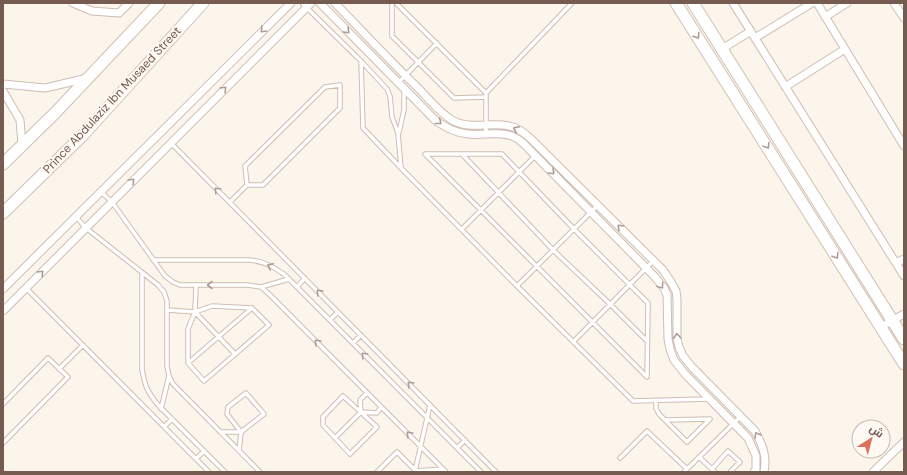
<svg xmlns="http://www.w3.org/2000/svg" width="907" height="475" viewBox="0 0 907 475" font-family="'DM Sans',Cairo,sans-serif">
<style>
.lines{fill:none;stroke-linecap:round;stroke-linejoin:round}
.lane-casing{stroke:#cebdb2;stroke-width:5.5}
.street-casing{stroke:#cebdb2;stroke-width:9}
.secondary-casing{stroke:#d3bfb2;stroke-width:13}
.lane{stroke:#fff;stroke-width:3.5}
.street{stroke:#fff;stroke-width:7}
.secondary{stroke:#fff;stroke-width:11}
.oneway{stroke:#ad9d96}
.labels{text-anchor:middle;stroke-width:4;stroke-linejoin:round;paint-order:stroke}
.street-label{font-size:12px;fill:#765b50;stroke:#fef9f3}
</style>
<rect width="100%" height="100%" fill="#fcf5ec"/>
<g class="lines">
<g class="lane-casing">
<path id="lane" d="M302,3L361,61L387,89L390,96L392,117L398,133L401,168L517,286L633,401L709,399
M392,3V36L454,98L486,97
M396,3L486,93
M361,61L363,128L400,167
M398,83L437,43
M399,132L404,110V89
M486,134V93L572,3
M171,143L496,472
M425,154H502L574,229L648,303L647,377Z
M462,154L553,250L610,304L647,341
M101,192L112,202L165,276L173,282L180,285H247L261,287L270,295L446,472
M230,202L247,185L245,166L325,87L340,85V108L263,185H247
M76,217L86,228L158,285L164,292L167,301V366L169,376L173,384L260,472
M462,229L535,156
M153,260H250C266,262 272,266 285,275L481,472
M142,272V369C145,387 147,391 158,405L225,472
M517,286L598,205
M261,287L289,279
M297,287L305,278
M26,288L209,472
M167,310L195,312L212,306L252,308L269,325L204,381L188,363V329L195,312L196,285
M195,312L235,354
M330,320L338,312
M574,341L653,261
M353,343L361,335
M188,363L252,308
M59,369L83,345
M246,393L264,414L241,432L227,414L228,407Z
M367,393L360,400L361,412L377,413L381,407
M343,396L377,427L350,454L323,425V417Z
M656,400V408L659,414L687,442L710,419L665,420
M3,404L48,358L68,377L3,443
M161,409L169,376
M164,427L172,419
M220,432H241L239,451
M335,438L361,412
M457,448L465,440
M699,457L715,472
M620,458L647,431L687,469
M196,459L204,451
M712,469L728,451L740,462L730,472
M415,471L443,469
M377,472L397,452L416,471
M414,472L415,471L430,405
M684,472L740,417"/>
</g>
<g class="street-casing">
<path id="street" d="M73,3L92,11L119,13L129,3
M320,3L436,121C447,128 456,133 468,134C482,136 503,130 516,138C519,139 521,142 524,144L655,277L664,288L667,295L668,339L670,349L674,360L685,374L748,438L756,456V469L754,472
M335,3C363,32 390,61 418,88C429,99 439,112 452,120C468,130 491,122 509,126C517,127 524,133 530,138L663,270L671,282L676,291L677,299V339L679,347L683,356L692,367L755,431C763,446 767,456 764,472
M733,3L904,276
M817,3L904,146
M894,3L904,18
M825,17L847,3
M755,38L812,3
M722,49L751,31
M3,84L45,88L88,78
M785,87L845,49
M3,91L20,120L22,145
M896,263L904,259
M3,289L291,3
M3,311L311,3
M881,327L904,314
M873,472L904,442"/>
</g>
<g class="secondary-casing">
<path id="secondary" d="M676,3L904,364
M693,3L904,339
M3,164L56,112L159,3
M3,213L83,135L203,3"/>
</g>
<use href="#lane" class="lane"/>
<use href="#street" class="street"/>
<use href="#secondary" class="secondary"/>
</g>
<defs><path id="oneway-chevron" d="M-2-3.5L2.5 0L-2 3.5" fill="none" stroke-width="1.6" stroke-linecap="round" stroke-linejoin="round"/></defs>
<g class="oneway">
<use href="#oneway-chevron" transform="translate(263 30) rotate(135)"/>
<use href="#oneway-chevron" transform="translate(347 31) rotate(45)"/>
<use href="#oneway-chevron" transform="translate(697 36) rotate(58)"/>
<use href="#oneway-chevron" transform="translate(224 89) rotate(-45)"/>
<use href="#oneway-chevron" transform="translate(439 122) rotate(38)"/>
<use href="#oneway-chevron" transform="translate(516 129) rotate(-154)"/>
<use href="#oneway-chevron" transform="translate(767 146) rotate(58)"/>
<use href="#oneway-chevron" transform="translate(552 172) rotate(45)"/>
<use href="#oneway-chevron" transform="translate(132 181) rotate(-45)"/>
<use href="#oneway-chevron" transform="translate(217 190) rotate(-135)"/>
<use href="#oneway-chevron" transform="translate(620 227) rotate(-135)"/>
<use href="#oneway-chevron" transform="translate(836 256) rotate(58)"/>
<use href="#oneway-chevron" transform="translate(270 266) rotate(-153)"/>
<use href="#oneway-chevron" transform="translate(41 273) rotate(-45)"/>
<use href="#oneway-chevron" transform="translate(210 285) rotate(180)"/>
<use href="#oneway-chevron" transform="translate(661 286) rotate(54)"/>
<use href="#oneway-chevron" transform="translate(319 292) rotate(-135)"/>
<use href="#oneway-chevron" transform="translate(677 336) rotate(-93)"/>
<use href="#oneway-chevron" transform="translate(317 342) rotate(-135)"/>
<use href="#oneway-chevron" transform="translate(364 355) rotate(-135)"/>
<use href="#oneway-chevron" transform="translate(410 384) rotate(-135)"/>
<use href="#oneway-chevron" transform="translate(409 434) rotate(-135)"/>
<use href="#oneway-chevron" transform="translate(757 435) rotate(-121)"/>
</g>
<g class="labels">
<g class="street-label">
<text transform="translate(112 100) rotate(-47)" y="4">Prince Abdulaziz Ibn Musaed Street</text>
</g>
</g>
<rect width="907" height="475" fill="none" stroke="#765b50" stroke-width="8"/>
<g transform="translate(871 439) rotate(36)"><circle r="19" fill="#fef9f3" stroke="#c8bab2"/>
<path d="M0-3L7 15L0 10L-7 15Z" fill="#dc705b"/>
<text y="-6" font-size="11" font-weight="bold" text-anchor="middle" fill="#765b50">ش</text>
</g>
</svg>
